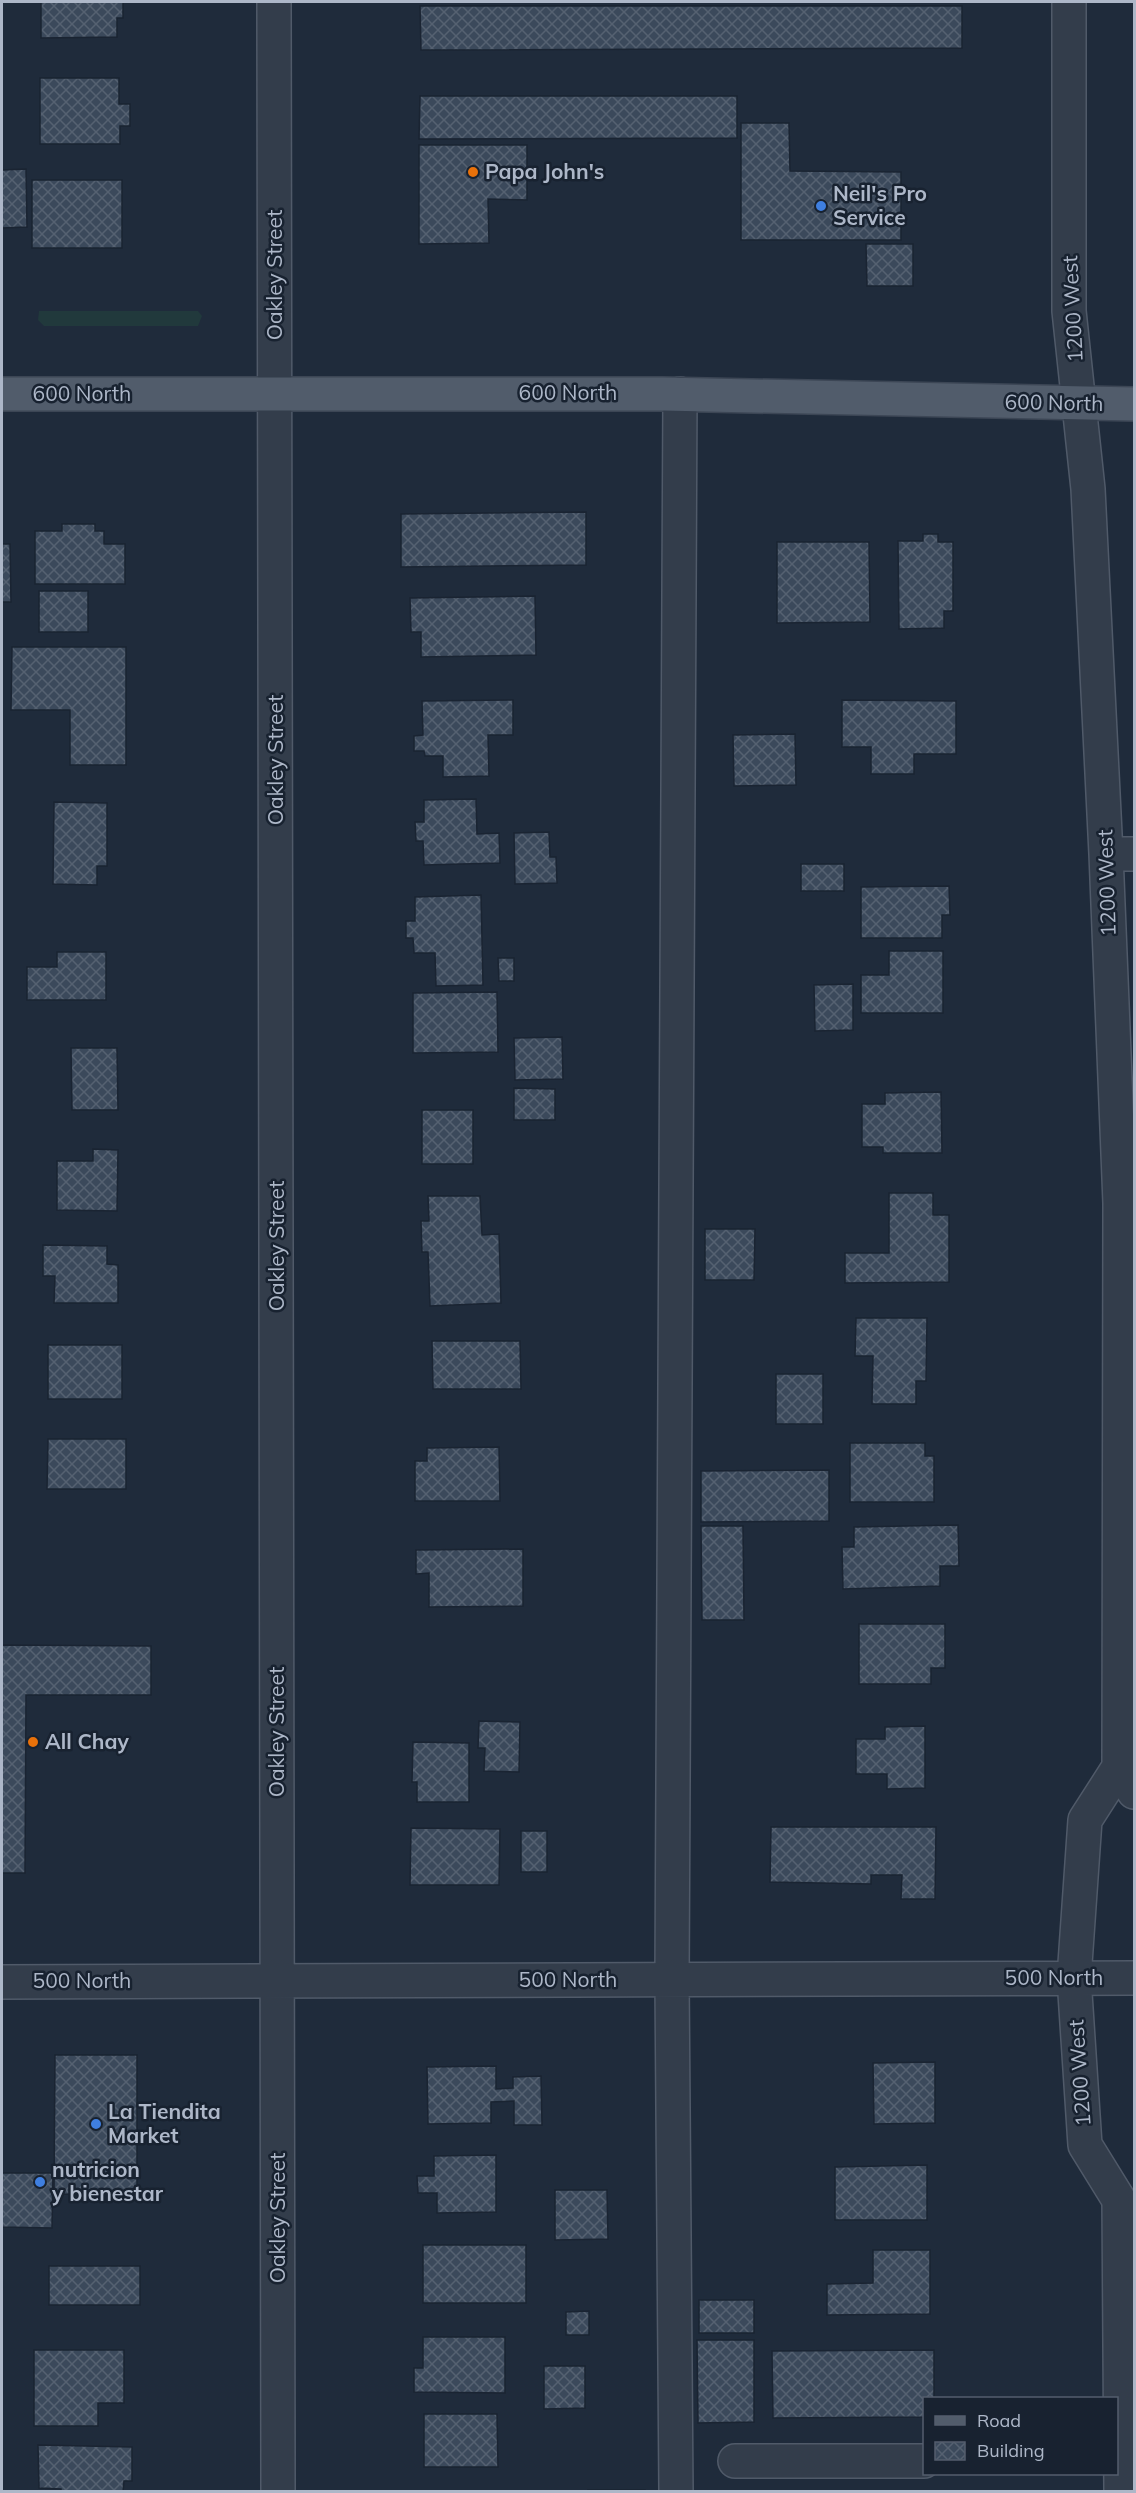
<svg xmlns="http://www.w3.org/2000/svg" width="1136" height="2493" viewBox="0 0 1136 2493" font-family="Mulish,sans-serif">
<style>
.garden{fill:#21393c}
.building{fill:url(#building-cross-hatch);stroke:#1a2432;stroke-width:1.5}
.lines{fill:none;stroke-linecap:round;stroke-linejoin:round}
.minor-casing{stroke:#505a69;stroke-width:36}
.major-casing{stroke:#3c4655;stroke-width:36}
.minor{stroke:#333d4b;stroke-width:33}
.major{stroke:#515c6b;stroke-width:33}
.food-dot{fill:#e8710a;stroke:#182230;stroke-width:2}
.shop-dot{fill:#3f7fe0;stroke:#182230;stroke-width:2}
.labels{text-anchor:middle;stroke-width:5;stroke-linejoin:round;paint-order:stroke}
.poi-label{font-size:21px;font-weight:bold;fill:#adb7c8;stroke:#182230;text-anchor:start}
.street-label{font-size:21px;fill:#adb7c8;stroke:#182230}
</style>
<defs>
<pattern id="building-cross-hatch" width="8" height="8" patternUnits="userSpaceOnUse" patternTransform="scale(1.5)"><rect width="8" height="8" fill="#3b495b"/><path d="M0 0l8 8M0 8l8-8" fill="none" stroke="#556171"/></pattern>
</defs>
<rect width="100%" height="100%" fill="#1f2b3b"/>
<path class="garden" d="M39,311H198L202,316L198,326H44L38,320Z"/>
<path class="building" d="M41,2H123V18H117V37L41,38Z
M420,6H962V48L421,50Z
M40,78H119V104H130V126H120V144H40Z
M420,96H737V138L419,139Z
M741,123H789L790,171L901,172V240H741Z
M419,145H527V200L488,199L489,243L419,244Z
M26,169L27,227L2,228V170Z
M32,180H122V248H32Z
M866,244H913V286H867Z
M586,512V565L401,567V514Z
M62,524H95V531H104V544H125V584H35V531H62Z
M923,534H938V542H953V611H944V628L899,629L898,541H923Z
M777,542H869L870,622L777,623Z
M2,544H10L11,602H2Z
M39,591H88V632H39Z
M535,596L536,655L421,657V632H411L410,598Z
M12,647H126V765H70V710H11Z
M513,700V735H488L489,776L443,777V756H425L424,751H414V736L423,735L422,701Z
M842,700L956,701V754H914V774H871V747H842Z
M795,734L796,785L734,786L733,735Z
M476,799L477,834L499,833L500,863L424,865L423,841H416L415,822H424V800Z
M54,802L107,803V866H97V885L53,884Z
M549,832L550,857H556L557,883L515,884L514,833Z
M801,864H844V891H801Z
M949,886L950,915H942V938H861V887Z
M481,895L483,985L436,986L435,953H414L413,938H406V921H415V897Z
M889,951H943V1013H861V975H889Z
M57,952H106V1000H27V967H57Z
M498,958H514V981H499Z
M853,984V1030L815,1031L814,985Z
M497,992L498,1052L413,1053V993Z
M562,1037L563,1079L515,1080L514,1038Z
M71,1048H117L118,1110H72Z
M514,1088L555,1089V1120H514Z
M941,1092L942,1153H883V1147H862V1104H885V1093Z
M422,1110H473V1164H422Z
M93,1149L118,1150L117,1211L57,1210V1161H93Z
M889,1193H933V1215H949V1282L845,1283V1253H889Z
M428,1196H480L482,1235L499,1234L501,1303L430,1306L428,1252H422L421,1221H429Z
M705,1229H755L754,1280H705Z
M43,1245L107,1246V1264L118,1265V1303H54L55,1276H43Z
M856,1318H927L926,1381H916V1404H872L873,1356H855Z
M432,1341H520L521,1389H433Z
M48,1345H122V1399H48Z
M776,1374H823V1424H776Z
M48,1439H126V1489H47Z
M850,1443H925V1456H934V1502H850Z
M499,1447L500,1501H415V1461H427V1448Z
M829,1470V1521L701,1522V1471Z
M958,1525L959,1566H940V1586L843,1589L842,1547H854V1527Z
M701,1526H743L744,1620H702Z
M523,1549V1606L429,1607V1573L416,1574V1550Z
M859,1624H945V1668H931V1684H859Z
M2,1645L151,1646V1695H26L25,1873H2Z
M479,1721L520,1722L519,1772L484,1771L485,1748H478Z
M925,1726V1788L887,1789V1774H856V1739H885V1727Z
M413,1742L469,1743V1802H417V1782H412Z
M771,1827H936L935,1899H901L902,1875H871V1884L770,1882Z
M411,1828L500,1829L499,1885H410Z
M521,1831H547V1872H521Z
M55,2055H137V2195L54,2194Z
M935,2062V2123L874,2124L873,2063Z
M496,2066V2089L513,2088V2077L541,2076L542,2125H514V2101L491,2102V2123L428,2124L427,2067Z
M496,2155V2212L437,2213V2193H418L417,2176H434V2156Z
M927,2165V2220H835V2167Z
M2,2173H53L52,2228L2,2227Z
M555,2190H607L608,2239L555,2240Z
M423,2245H526V2303H423Z
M873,2250H930V2314L827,2315V2284L873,2283Z
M49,2266H140V2305H49Z
M699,2300H754V2333H699Z
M589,2311V2335H566V2312Z
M423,2337H505V2393L414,2392V2368H423Z
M697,2340H754V2422L698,2423Z
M34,2350H124V2403H98V2426H34Z
M934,2350V2398H924V2417L773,2418L772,2351Z
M544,2366H585V2408L544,2409Z
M424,2414H497L498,2467H424Z
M38,2445L132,2447V2481H124L123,2492H61V2489L39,2488Z
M588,2490H645V2492H588Z"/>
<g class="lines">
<g class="minor-casing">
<path id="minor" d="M274,2L278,2492
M1069,2V311L1088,489L1106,854L1120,1203L1119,1767L1134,1792
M1106,854H1134
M1119,1767L1085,1820L1074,1978L1085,2145L1119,2200L1121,2492
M2,1982L1134,1978
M735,2461H924
M676,2492L672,1980L680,394"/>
</g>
<g class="major-casing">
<path id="major" d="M2,394H663L1134,404"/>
</g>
<use href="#minor" class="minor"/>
<use href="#major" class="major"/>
</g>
<g class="food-dot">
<circle cx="473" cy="172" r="6"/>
<circle cx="33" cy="1742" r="6"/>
</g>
<g class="shop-dot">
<circle cx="821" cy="206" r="6"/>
<circle cx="96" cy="2124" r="6"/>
<circle cx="40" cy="2182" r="6"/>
</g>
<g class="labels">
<g class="poi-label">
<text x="485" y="179">Papa John's</text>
<text x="833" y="201">Neil's Pro<tspan x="833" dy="24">Service</tspan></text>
<text x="45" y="1749">All Chay</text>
<text x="108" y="2119">La Tiendita<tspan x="108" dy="24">Market</tspan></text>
<text x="52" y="2177">nutricion<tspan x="52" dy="24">y bienestar</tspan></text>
</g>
<g class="street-label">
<text transform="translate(275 275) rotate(-90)" y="7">Oakley Street</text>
<text transform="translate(1073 309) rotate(-93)" y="7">1200 West</text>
<text x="568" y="400">600 North</text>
<text x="82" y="401">600 North</text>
<text transform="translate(1054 403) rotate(1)" y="7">600 North</text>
<text transform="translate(276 760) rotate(-90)" y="7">Oakley Street</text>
<text transform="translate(1107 883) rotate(-92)" y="7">1200 West</text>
<text transform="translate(277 1246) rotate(-90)" y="7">Oakley Street</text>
<text transform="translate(277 1732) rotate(-90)" y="7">Oakley Street</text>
<text x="1054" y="1985">500 North</text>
<text x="568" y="1987">500 North</text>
<text x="82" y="1988">500 North</text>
<text transform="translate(1080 2073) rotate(-94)" y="7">1200 West</text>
<text transform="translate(278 2218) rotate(-90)" y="7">Oakley Street</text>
</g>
</g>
<rect width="1136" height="2493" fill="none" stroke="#adb7c8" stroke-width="6"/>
<rect x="923" y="2397" width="195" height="78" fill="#182230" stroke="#545e6d" stroke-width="1.5"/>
<rect x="935" y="2416" width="30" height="9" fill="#515c6b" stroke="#545e6d" stroke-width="1.5"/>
<text x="977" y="2427" font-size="18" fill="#adb7c8">Road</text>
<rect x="935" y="2442" width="30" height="18" fill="url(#building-cross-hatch)" stroke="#545e6d" stroke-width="1.5"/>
<text x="977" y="2457" font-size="18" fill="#adb7c8">Building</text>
</svg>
